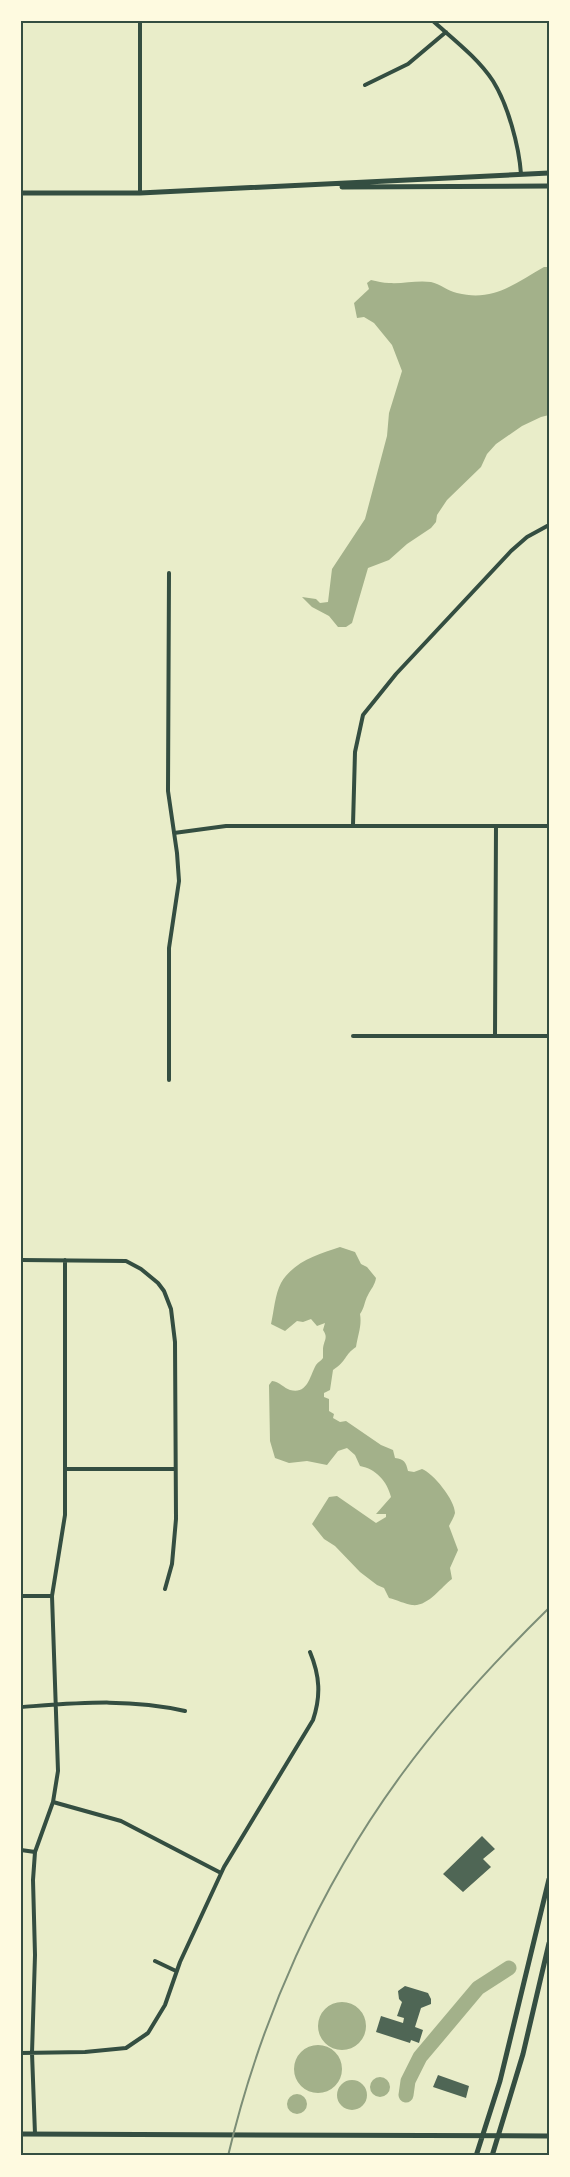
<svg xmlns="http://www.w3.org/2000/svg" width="570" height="2177" viewBox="0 0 570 2177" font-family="Rubik,sans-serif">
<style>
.water{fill:#a3b18a}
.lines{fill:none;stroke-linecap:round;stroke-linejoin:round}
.river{stroke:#a3b18a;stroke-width:15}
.building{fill:#4f6655}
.minor{stroke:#344e41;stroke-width:4}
.secondary{stroke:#344e41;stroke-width:5}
.rail{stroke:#7c8e77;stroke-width:2}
.neatline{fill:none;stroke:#344e41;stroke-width:2}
</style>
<rect width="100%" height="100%" fill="#e9edc9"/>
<path class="water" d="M544,267H549V415L541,417L522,426L496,444L487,454L481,467L447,500L437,515L436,522L431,528L407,544L389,560L368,568L352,623L346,627H338L329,616L312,607L302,597L316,599L320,603L328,602L332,569L365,519L387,436L389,413L402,371L392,345L374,323L364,317L357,318L354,303L369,289L367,283L371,280C377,281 383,283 389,283C403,284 417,280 431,282C440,284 448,291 457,293C493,302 514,284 544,267Z
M340,1247L355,1252L361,1264L367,1267L376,1278C375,1285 371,1289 368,1295C364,1302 365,1307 360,1314C362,1326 358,1334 356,1347C344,1355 347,1361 333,1370L330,1390L324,1393V1397L329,1399V1411L334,1414L333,1418L340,1422L346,1421L381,1445L393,1450L395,1458C404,1459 406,1462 408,1471L414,1472L422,1469C433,1473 455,1500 455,1513C454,1517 451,1522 449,1526L458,1550L450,1568L452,1579C441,1587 428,1607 412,1605C405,1604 397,1600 389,1598L384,1588L377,1585L360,1572L335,1546L324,1539L312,1524L329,1497L337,1496L376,1523L386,1517V1514H376L391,1497C387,1481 376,1469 360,1466L355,1455L347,1448L338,1451L327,1465L307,1461L289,1463L275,1458L270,1441L269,1385L272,1381C280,1382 284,1388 290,1390C308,1395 310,1375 316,1365C318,1362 321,1361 323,1358C323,1355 323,1352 323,1350C323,1341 329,1338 323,1330L325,1323L317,1326L311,1319L303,1322L297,1321L285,1331L271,1324C274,1311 275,1294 281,1283C293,1262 318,1254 340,1247Z
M318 2026a24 24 0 1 1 48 0a24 24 0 1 1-48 0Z
M294 2069a24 24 0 1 1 48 0a24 24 0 1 1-48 0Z
M370 2087a10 10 0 1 1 20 0a10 10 0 1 1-20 0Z
M337 2095a15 15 0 1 1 30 0a15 15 0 1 1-30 0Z
M287 2104a10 10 0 1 1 20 0a10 10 0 1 1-20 0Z"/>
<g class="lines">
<path class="river" d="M406,2095L408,2081L420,2057L478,1988L509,1968"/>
</g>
<path class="building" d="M482,1836L495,1849L483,1859L491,1867L463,1892L443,1874Z
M405,1986L428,1993L431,1999V2004L421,2008L415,2027L423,2030L419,2043L411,2040L410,2043L376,2032L381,2016L403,2023L404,2018L397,2016L402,2002L399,1999L398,1991Z
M438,2075L469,2086L466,2098L433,2087Z"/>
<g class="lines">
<path class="minor" d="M140,21V193
M433,21C453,39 478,58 493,81C508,105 519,146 521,174
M365,85L408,64L446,32
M169,573L168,791L177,853L179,881L169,948V1080
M353,825L355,752L363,715L396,674L511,551L527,537L549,525
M174,833L226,826H549
M353,1036H549
M495,1036L496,826
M21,1260L126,1261L141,1269L158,1283L164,1291L171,1309L175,1342L176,1519L172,1564L165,1589
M65,1469H175
M21,1596H52
M21,1707C78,1703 129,1698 185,1711
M53,1802L121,1821L221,1873
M21,1850L35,1852
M155,1961L176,1971
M21,2053L85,2052L126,2048L148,2033L165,2005L180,1962L224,1867L313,1720C321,1696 320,1676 310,1652
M35,2134L32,2053L35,1955L33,1880L35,1852L53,1802L58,1771L52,1596L65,1515V1260"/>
<path class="secondary" d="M342,187L549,186
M21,193H140L549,173
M21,2134L549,2136
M476,2156L500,2081L549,1879
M492,2156L523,2054L549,1943"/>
<path class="rail" d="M228,2156C260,2020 319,1887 402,1774C446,1714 496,1660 549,1608"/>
</g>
<rect width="570" height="2177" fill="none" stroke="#fefae0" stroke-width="45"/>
<rect x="22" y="22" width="526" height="2132" class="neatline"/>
</svg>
